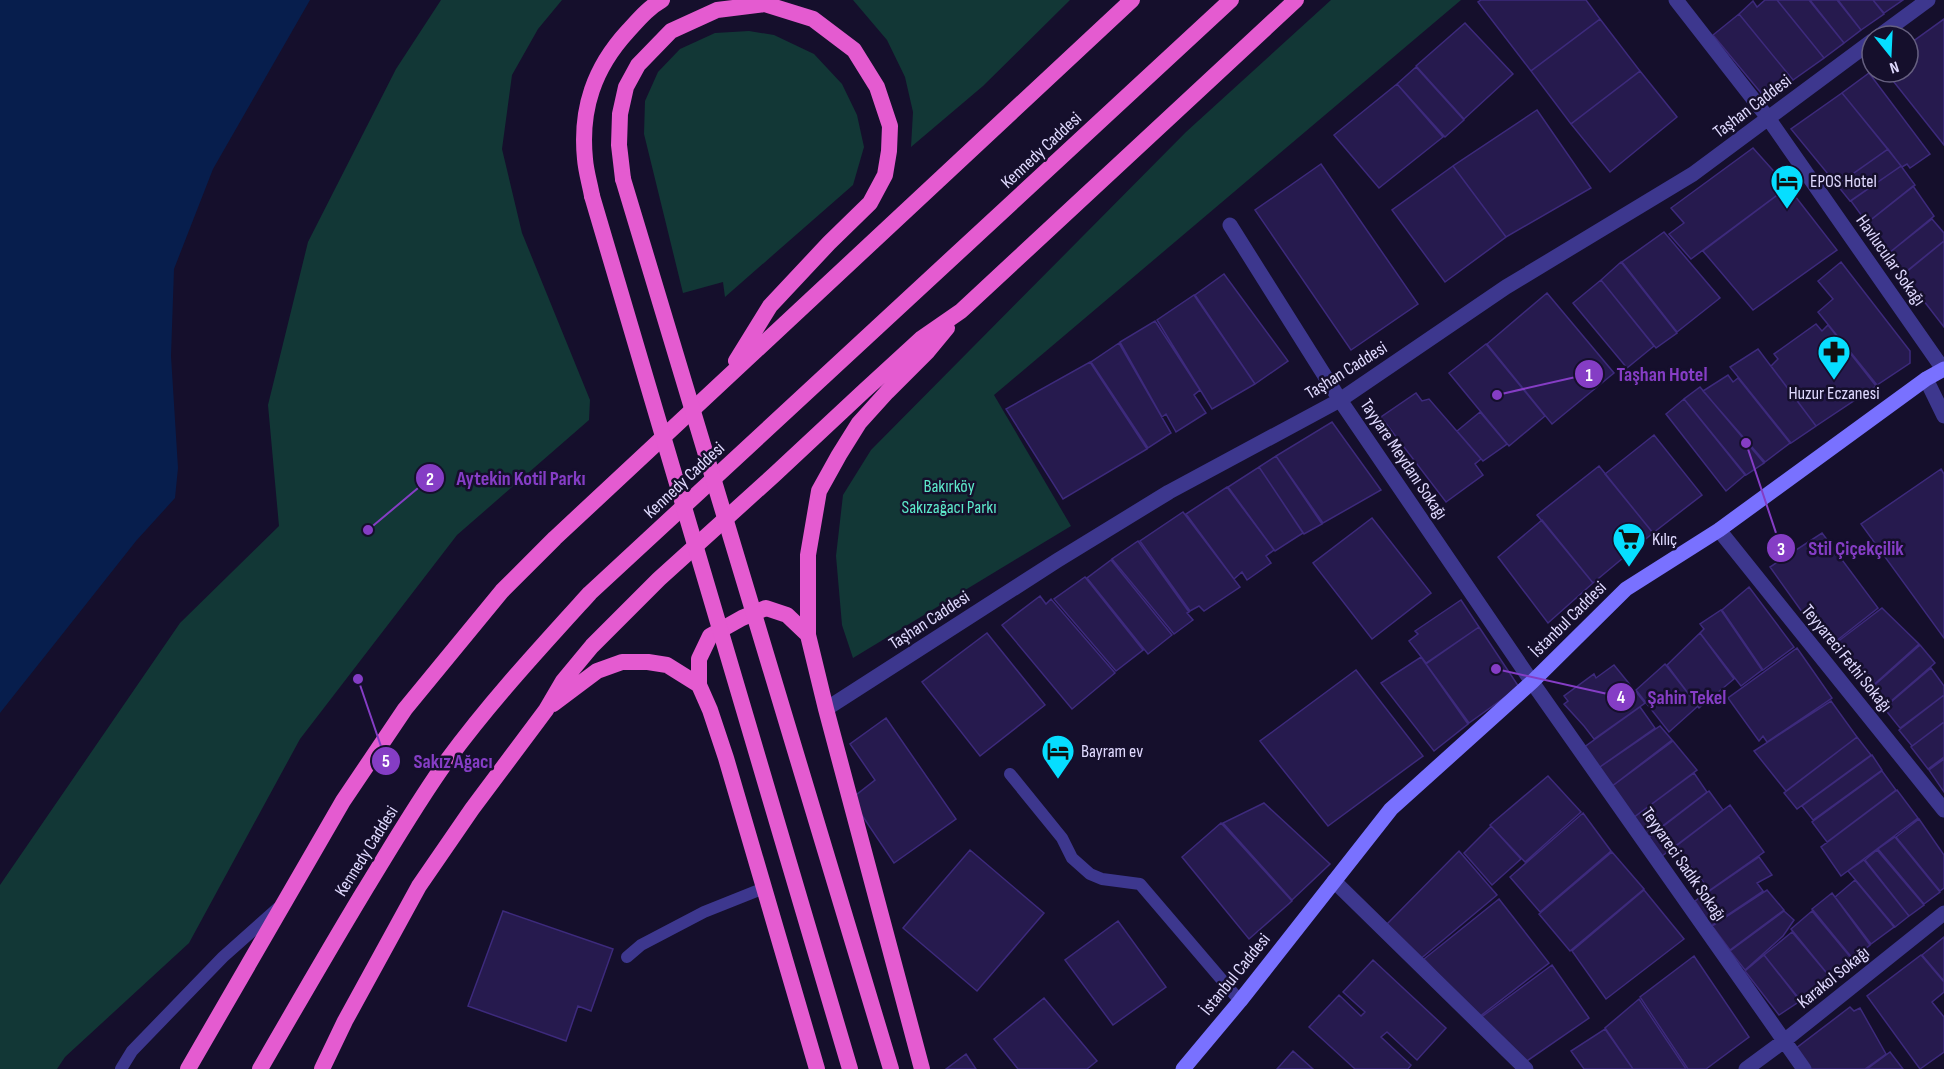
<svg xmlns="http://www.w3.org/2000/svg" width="1944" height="1069" viewBox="0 0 1944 1069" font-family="'Sofia Sans Condensed',sans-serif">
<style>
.green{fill:#123736}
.water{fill:#071e4d}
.building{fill:#261a4e;stroke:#3d2a7c;stroke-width:1.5}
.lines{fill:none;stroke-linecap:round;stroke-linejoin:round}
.service{stroke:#3d378e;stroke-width:12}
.minor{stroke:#3d378e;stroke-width:15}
.secondary{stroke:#7971ff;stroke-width:15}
.trunk{stroke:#e45bd0;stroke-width:16}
.trunk-bridge{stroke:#e45bd0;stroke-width:16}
.labels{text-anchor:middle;stroke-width:5;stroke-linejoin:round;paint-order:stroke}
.street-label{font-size:18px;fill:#e0daff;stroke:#150f2c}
.poi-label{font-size:18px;fill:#e0daff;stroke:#150f2c;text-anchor:start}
.park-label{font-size:18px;fill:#5de9ca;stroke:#150f2c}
.leader{fill:none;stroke:#853dc5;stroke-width:2}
.callout-dot{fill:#853dc5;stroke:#150f2c;stroke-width:2}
.mark-label{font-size:18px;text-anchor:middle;font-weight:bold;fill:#fff}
.callout-label{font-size:20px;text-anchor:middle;font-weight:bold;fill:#853dc5;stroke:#150f2c;stroke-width:5;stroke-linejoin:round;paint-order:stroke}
</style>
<rect width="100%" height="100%" fill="#150f2c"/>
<path class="green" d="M441,0H562L538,29L512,75L502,149L522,233L590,400L589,420L457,535L300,739L189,943L65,1057L57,1069H0V885L180,623L279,526L268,405L308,242L396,69Z
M853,0H1070L983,86L911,147L913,112L905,77L887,40Z
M1331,0H1461L994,395L1071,526L853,658L842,625L836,556L843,495L871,450L1186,132Z
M749,31L774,35L814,54L842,84L857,115L864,147L853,185L725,297L723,282L683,293L644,134L645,101L658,72L680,49L715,33Z"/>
<path class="water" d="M0,0H310L213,169L174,269L171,356L178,468L175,498L136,541L0,713Z"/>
<path class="building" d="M1481,0H1586L1600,19L1531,71L1478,2Z
M1765,0H1777L1824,58L1793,80L1739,14L1753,1L1757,7Z
M1777,0H1809L1844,43L1824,58Z
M1810,0H1837L1861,30L1844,43Z
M1838,0H1873L1884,14L1861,30Z
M1873,0H1903L1884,13Z
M1739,14L1793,80L1766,99L1713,35Z
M1600,19L1640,71L1571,124L1531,71Z
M1944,19V145L1886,72H1908V45Z
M1465,23L1513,74L1464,119L1416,66Z
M1416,67L1464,120L1445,137L1397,84Z
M1640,71L1677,117L1610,172L1571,124Z
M1869,73L1930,154L1910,168L1907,164L1902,167L1842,93Z
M1397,84L1443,137L1379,188L1334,135Z
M1842,93L1888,149L1837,185L1791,129Z
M1537,110L1591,188L1506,237L1453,166Z
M1753,148L1788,187L1691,259L1669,234L1684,223L1671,208Z
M1888,149L1901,166L1850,201L1837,185Z
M1321,164L1418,304L1351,350L1255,210Z
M1453,166L1506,237L1445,282L1392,210Z
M1901,166L1915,185L1867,223L1851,201Z
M1913,186L1934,216L1889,253L1867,223Z
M1788,187L1837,250L1753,310L1703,251Z
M1932,219L1944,233V241L1904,274L1889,253Z
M1664,232L1720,298L1677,332L1622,262Z
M1944,241V327L1903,274Z
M1621,262L1677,333L1656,348L1601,280Z
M1841,262L1910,351V363L1877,385L1818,312L1833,299L1818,281Z
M1224,274L1288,361L1255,384L1195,295Z
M1601,280L1654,346L1627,368L1573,303Z
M1547,293L1614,373L1552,424L1487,344Z
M1194,295L1255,384L1212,409L1157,320Z
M1155,321L1200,390L1194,395L1206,413L1176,432L1166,414L1162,417L1120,342Z
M1816,324L1822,331L1828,325L1876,386L1816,426L1771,366L1778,359L1774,354Z
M1119,343L1171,433L1148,448L1091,362Z
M1486,344L1545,416L1509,446L1449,373Z
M1758,349L1816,426L1791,443L1730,367Z
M1090,362L1147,449L1063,499L1006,409Z
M1728,375L1733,382L1738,378L1790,443L1765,462L1703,391Z
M1700,387L1764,463L1746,475L1684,399Z
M1416,393L1422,401L1429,399L1481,459L1475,464L1483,475L1446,502L1381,417Z
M1684,399L1745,475L1726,491L1666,414Z
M1480,412L1507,444L1483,461L1457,431Z
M1332,422L1381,490L1323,523L1276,456Z
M1654,435L1702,495L1653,533L1605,474Z
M1276,456L1322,524L1304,534L1259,467Z
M1599,466L1653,533L1593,583L1537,515Z
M1259,467L1303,533L1275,551L1228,487Z
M1941,469L1944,474V638L1861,524Z
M1227,487L1274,550L1266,556L1271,563L1247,580L1242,572L1234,579L1186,514Z
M1183,512L1240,587L1204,611L1199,606L1190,611L1140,541Z
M1372,518L1431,593L1372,639L1313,563Z
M1542,520L1593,583L1548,623L1498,557Z
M1822,533L1878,608L1831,645L1805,616L1770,567Z
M1138,541L1189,612L1187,613L1193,620L1174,634L1112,559Z
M1111,560L1172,635L1148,654L1087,578Z
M1085,577L1143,650L1116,671L1054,599Z
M1749,587L1794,647L1763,670L1722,610Z
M1040,596L1046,604L1051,599L1115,673L1072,709L1002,625Z
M1461,600L1479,627L1426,663L1409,641L1418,634L1415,631Z
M1882,608L1919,644L1869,689L1832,646Z
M1721,610L1762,670L1741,686L1700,633L1704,629L1700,624Z
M1479,627L1519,687L1469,723L1426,664Z
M987,633L1045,705L980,756L922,682Z
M1700,633L1734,679L1699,708L1667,665Z
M1920,645L1935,663L1883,708L1869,690Z
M1797,648L1832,698L1767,742L1763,736L1759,741L1728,698Z
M1421,657L1468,724L1434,751L1381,683Z
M1665,664L1698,706L1669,732L1636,690Z
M1614,665L1645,703L1594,739L1584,726L1564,704L1568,701L1564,696L1594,674L1596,678Z
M1931,668L1944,686V695L1900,728L1884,708Z
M1356,670L1423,756L1328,826L1260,741Z
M1944,695V722L1912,746L1899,730Z
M1831,701L1857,737L1786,791L1754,751Z
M1640,707L1655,728L1597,769L1583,748Z
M886,718L956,819L894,863L851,799L875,780L850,744Z
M1944,722V757L1928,769L1911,747Z
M1660,726L1672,740L1611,787L1597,769Z
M1857,737L1871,755L1797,809L1784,793Z
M1673,741L1697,770L1633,818L1611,787Z
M1872,755L1882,770L1813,820L1802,806Z
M1944,759V792L1929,770Z
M1882,771L1896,790L1827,842L1812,822Z
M1694,773L1707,792L1648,837L1633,818Z
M1548,776L1581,812L1525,862L1490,825Z
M1897,790L1918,818L1841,876L1821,847Z
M1709,791L1723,810L1662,856L1648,838Z
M1264,803L1330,864L1292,900L1223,823Z
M1730,805L1764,852L1710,890L1675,847Z
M1583,813L1611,851L1540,912L1510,877Z
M1919,819L1944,855V888L1940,891L1896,837Z
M1221,823L1292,901L1249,939L1182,857Z
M1491,826L1521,859L1492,885L1464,853Z
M1895,837L1940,892L1924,904L1878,849Z
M970,850L1044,913L977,991L903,928Z
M1877,850L1924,905L1909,916L1865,860Z
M1459,851L1497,895L1418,961L1386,925Z
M1612,852L1644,889L1570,951L1539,914Z
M1759,857L1772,875L1757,883L1763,891L1711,926L1695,901Z
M1864,860L1909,916L1895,927L1848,871Z
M1855,880L1894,927L1871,944L1835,897Z
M1644,890L1684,939L1606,999L1572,951Z
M1767,890L1784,910L1730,950L1712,926Z
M1832,893L1870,945L1853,959L1812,909Z
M1499,899L1549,963L1479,1017L1424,959Z
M503,911L613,949L591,1011L578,1006L566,1041L468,1006Z
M1784,911L1794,920L1783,936L1745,970L1730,951Z
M1812,911L1852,959L1830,977L1791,929Z
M1118,921L1166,987L1113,1025L1065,960Z
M1792,932L1830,977L1801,1001L1764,955Z
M1944,937V981L1922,955Z
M1764,955L1800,1001L1779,1015L1745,971Z
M1921,955L1944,982V992L1932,1002L1944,1017V1052L1920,1069L1867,996Z
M1694,956L1749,1037L1706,1069H1688L1640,997Z
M1373,960L1446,1028L1417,1060L1387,1032L1381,1037L1411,1065L1408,1069H1355L1309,1027L1339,995L1361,1016L1365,1012L1343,992Z
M1552,965L1589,1018L1524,1063L1480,1018Z
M1044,998L1097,1061L1087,1069H1018L994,1039Z
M1639,999L1686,1069H1633L1605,1028Z
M1850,1007L1854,1011L1860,1008L1886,1054L1865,1069H1809L1795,1049Z
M1605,1029L1633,1069H1584L1571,1051Z
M1293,1051L1313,1069H1277Z
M1890,1052L1903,1069H1867Z
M966,1054L976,1069H946Z"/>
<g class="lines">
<path class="service" d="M1010,774L1062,838L1072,858L1090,874L1102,879L1140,884L1240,1001
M627,957L641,945L704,912L764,888
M121,1069L132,1051L223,957L278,908"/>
<path class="minor" d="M1676,0L1768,118L1943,369
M1879,36L1928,0
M1230,225L1340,400L1532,682L1804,1069
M1926,379L1944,416
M1719,530L1944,810
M826,709L1058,560L1169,492L1340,400L1506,287L1693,174L1872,41
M1334,881L1526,1069
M1746,1069L1784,1041L1944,913"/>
<path class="secondary" d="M1183,1069L1240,1001L1391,809L1532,682L1626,589L1719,530L1926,379L1944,369"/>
<path class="trunk" d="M623,179L619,145L620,114L626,87L638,65L671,31L717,10L765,4L813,19L854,50L877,87L890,126L889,151L885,175L870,203L829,243L770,306L736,361
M592,196C590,184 586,172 585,159C580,109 594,68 628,31C639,19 648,8 662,0
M808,635L787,615L766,608L742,618L710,636L699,659V685L710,710L726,758L817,1069
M553,704L597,671L622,662H648L667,665L699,685
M188,1069L343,801L405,709L502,591L555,538L1132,0
M260,1069C294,1010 328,951 363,893C390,849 416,804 446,762C490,702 540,648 590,593L1231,0
M322,1069L345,1021L419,886L472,809L546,710L563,681L592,646L659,579L774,475L864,391L922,338L961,311L1296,0
M922,1069L826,709L808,635V555L819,491L839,455L859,423L887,392L928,351L947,328"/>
<path class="trunk-bridge" d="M623,179L891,1069
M592,196L850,1069"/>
</g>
<defs>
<g id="hotel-pin" transform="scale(1.725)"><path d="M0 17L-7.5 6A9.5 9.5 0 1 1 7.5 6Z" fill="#06deff" stroke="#150f2c"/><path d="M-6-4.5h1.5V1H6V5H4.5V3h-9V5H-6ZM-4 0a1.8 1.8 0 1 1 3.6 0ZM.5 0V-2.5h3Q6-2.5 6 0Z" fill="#111"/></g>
<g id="pharmacy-pin" transform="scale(1.725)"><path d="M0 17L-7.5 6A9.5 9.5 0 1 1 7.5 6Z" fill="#06deff" stroke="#150f2c"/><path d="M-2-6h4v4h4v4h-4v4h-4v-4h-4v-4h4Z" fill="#111"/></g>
<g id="supermarket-pin" transform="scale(1.725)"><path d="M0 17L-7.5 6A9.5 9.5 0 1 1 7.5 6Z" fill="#06deff" stroke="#150f2c"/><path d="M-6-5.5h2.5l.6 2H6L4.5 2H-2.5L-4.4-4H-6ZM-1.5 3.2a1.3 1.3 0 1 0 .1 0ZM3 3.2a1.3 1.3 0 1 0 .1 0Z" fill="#111"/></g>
</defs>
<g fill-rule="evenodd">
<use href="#hotel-pin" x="1787" y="181"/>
<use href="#pharmacy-pin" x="1834" y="352"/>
<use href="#supermarket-pin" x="1629" y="539"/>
<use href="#hotel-pin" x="1058" y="751"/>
</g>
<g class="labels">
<g class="street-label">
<text transform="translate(1752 106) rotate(-37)" y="6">Taşhan Caddesi</text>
<text transform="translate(1041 150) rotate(-43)" y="6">Kennedy Caddesi</text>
<text transform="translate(1891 260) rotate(55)" y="6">Havlucular Sokağı</text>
<text transform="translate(1346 370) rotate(-32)" y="6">Taşhan Caddesi</text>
<text transform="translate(1404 459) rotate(56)" y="6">Tayyare Meydanı Sokağı</text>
<text transform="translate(684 480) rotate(-43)" y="6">Kennedy Caddesi</text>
<text transform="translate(1568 619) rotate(-45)" y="6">İstanbul Caddesi</text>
<text transform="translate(929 620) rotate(-33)" y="6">Taşhan Caddesi</text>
<text transform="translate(1847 658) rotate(51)" y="6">Teyyareci Fethi Sokağı</text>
<text transform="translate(366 851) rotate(-58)" y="6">Kennedy Caddesi</text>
<text transform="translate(1684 864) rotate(55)" y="6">Teyyareci Sadık Sokağı</text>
<text transform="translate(1235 974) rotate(-51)" y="6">İstanbul Caddesi</text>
<text transform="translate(1833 977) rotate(-39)" y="6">Karakol Sokağı</text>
</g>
<g class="poi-label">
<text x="1810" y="187">EPOS Hotel</text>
<text x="1834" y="399" text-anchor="middle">Huzur Eczanesi</text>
<text x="1652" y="545">Kılıç</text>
<text x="1081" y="757">Bayram ev</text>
</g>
<g class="park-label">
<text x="949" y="492">Bakırköy<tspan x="949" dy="21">Sakızağacı Parkı</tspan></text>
</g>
</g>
<path class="leader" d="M1497 395L1589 374M368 530L430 478M1746 443L1781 548M1496 669L1621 697M358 679L386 761"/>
<g class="callout-dot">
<circle cx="1497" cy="395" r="6"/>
<circle cx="368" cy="530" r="6"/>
<circle cx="1746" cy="443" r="6"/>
<circle cx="1496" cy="669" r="6"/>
<circle cx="358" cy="679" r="6"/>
<circle cx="1589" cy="374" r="15"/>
<circle cx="430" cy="478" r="15"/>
<circle cx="1781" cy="548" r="15"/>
<circle cx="1621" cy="697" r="15"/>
<circle cx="386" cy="761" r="15"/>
</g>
<g class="mark-label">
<text x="1589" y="381">1</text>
<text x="430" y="485">2</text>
<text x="1781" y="555">3</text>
<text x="1621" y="703">4</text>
<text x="386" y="767">5</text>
</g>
<g class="callout-label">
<text x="1662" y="381">Taşhan Hotel</text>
<text x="521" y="485">Aytekin Kotil Parkı</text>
<text x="1856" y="555">Stil Çiçekçilik</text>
<text x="1687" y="704">Şahin Tekel</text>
<text x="453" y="768">Sakız Ağacı</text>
</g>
<g transform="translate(1890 54) rotate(162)"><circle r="28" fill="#150f2c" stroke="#666080" stroke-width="1.5"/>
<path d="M0-4.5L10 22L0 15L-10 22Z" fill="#06deff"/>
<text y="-9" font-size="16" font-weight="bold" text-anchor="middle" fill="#e0daff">N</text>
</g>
</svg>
